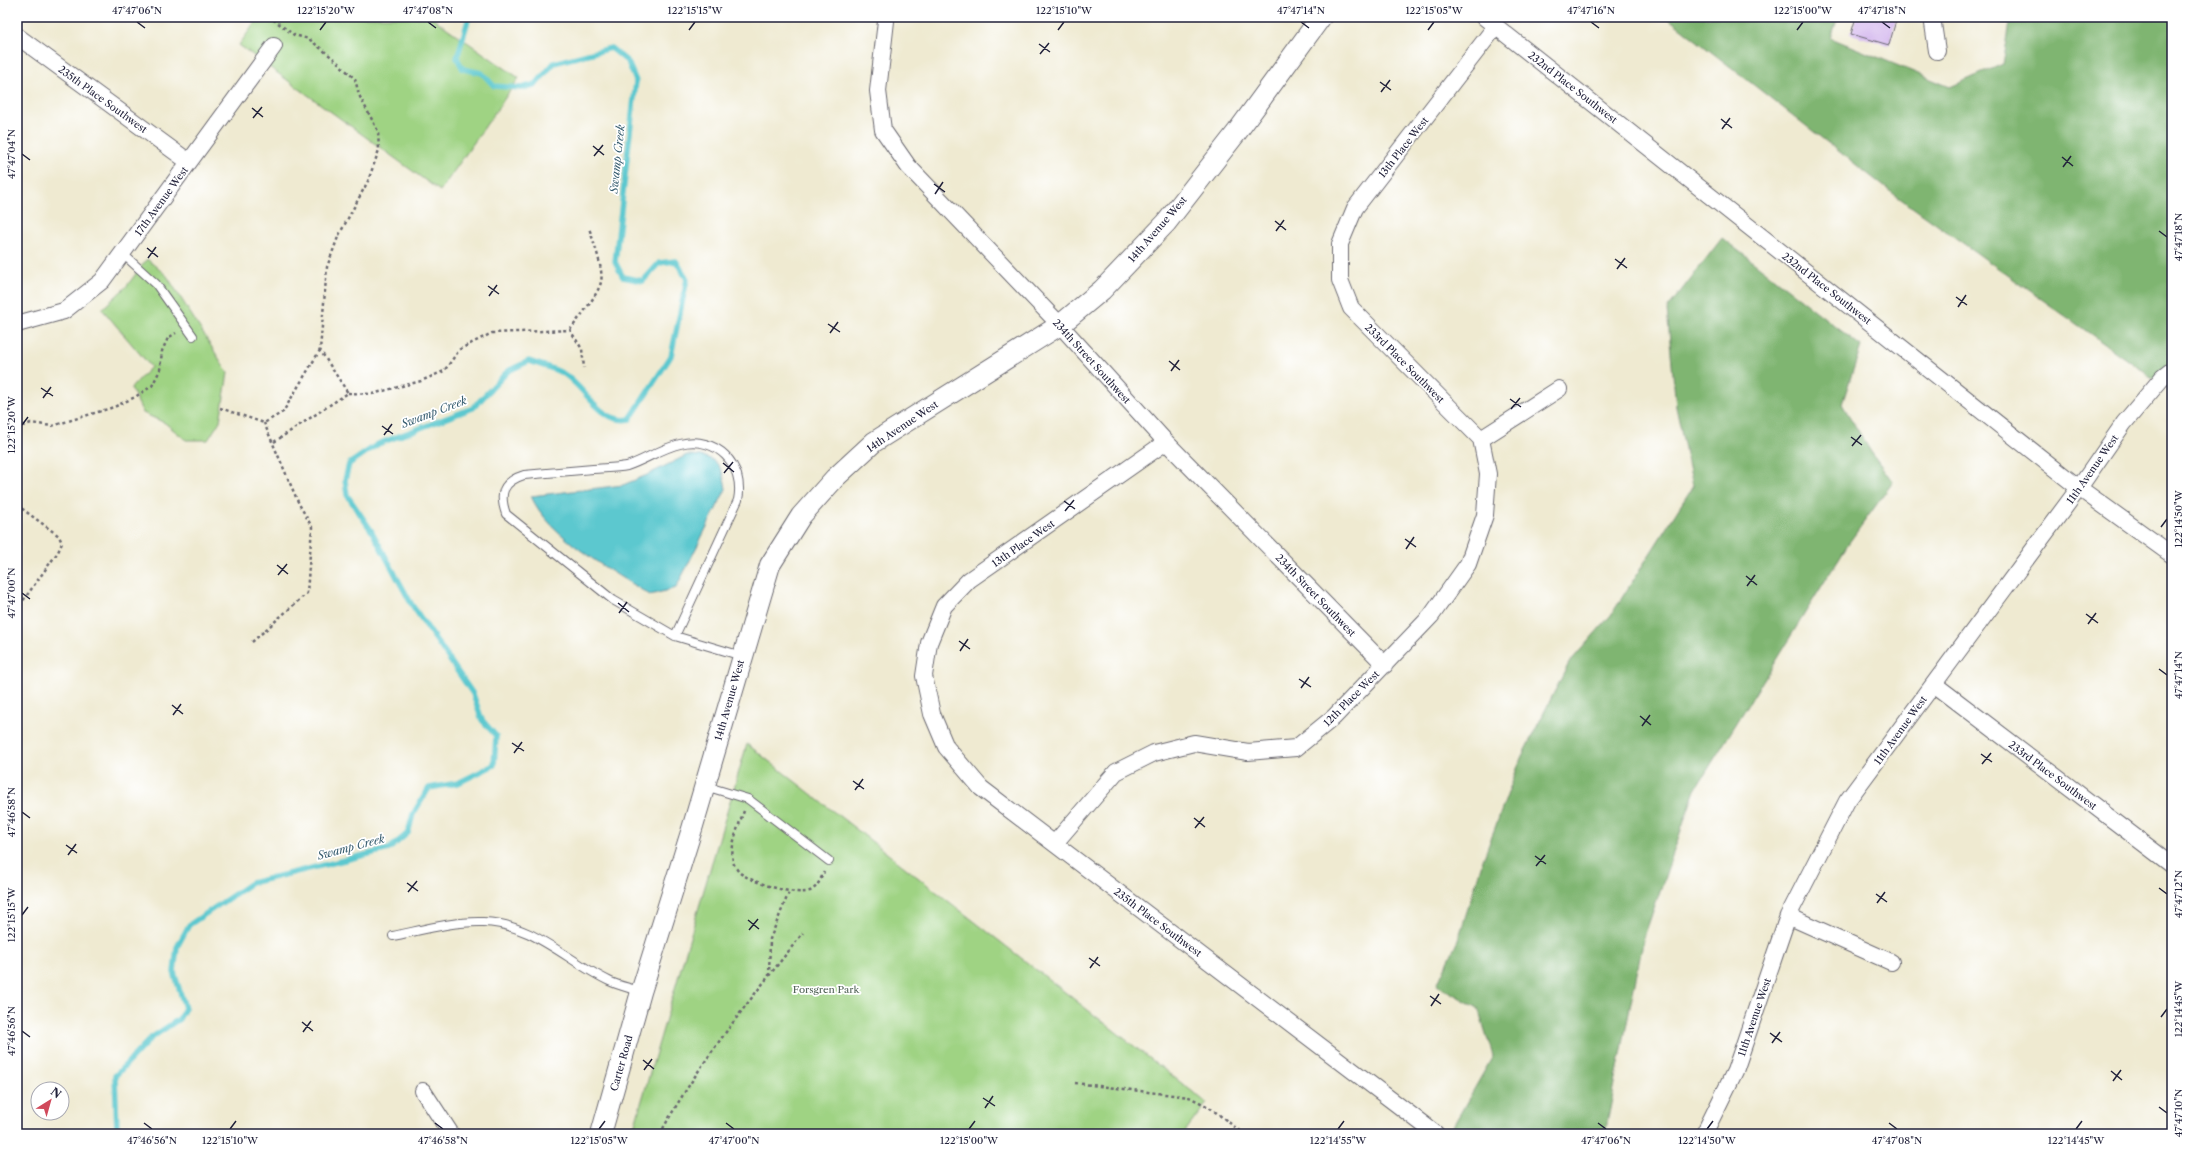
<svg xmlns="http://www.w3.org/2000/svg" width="2189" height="1151" viewBox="0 0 2189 1151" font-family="'Libre Caslon Text',serif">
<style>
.green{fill:#9fd383;stroke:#607a5f}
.forest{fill:#7fb571;stroke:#506c56}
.water{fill:#5bc8cf;stroke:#3e7585}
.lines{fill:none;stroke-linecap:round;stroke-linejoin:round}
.stream{stroke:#5bc8cf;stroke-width:5.5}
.building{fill:#cba9ea}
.service-casing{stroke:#6a6870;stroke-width:10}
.minor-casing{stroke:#6a6870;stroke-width:18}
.tertiary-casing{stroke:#6a6870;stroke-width:22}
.path{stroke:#6a6870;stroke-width:2.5;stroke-dasharray:3 3;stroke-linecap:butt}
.service{stroke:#fff;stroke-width:8}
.minor{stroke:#fff;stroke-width:16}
.tertiary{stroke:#fff;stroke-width:20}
.ticks{fill:none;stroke:#22223b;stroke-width:1.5}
.labels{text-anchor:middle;stroke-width:3.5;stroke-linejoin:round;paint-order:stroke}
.street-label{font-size:10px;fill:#22223b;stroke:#fff}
.park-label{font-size:10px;fill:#4e6054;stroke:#fff}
.water-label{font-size:11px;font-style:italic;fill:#365c6f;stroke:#fff}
.neatline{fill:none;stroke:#22223b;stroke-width:1.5}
.ticks-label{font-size:10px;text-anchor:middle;fill:#22223b}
</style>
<rect width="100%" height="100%" fill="#fff"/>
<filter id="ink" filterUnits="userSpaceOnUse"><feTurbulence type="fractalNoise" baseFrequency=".025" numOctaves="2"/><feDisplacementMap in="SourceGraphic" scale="8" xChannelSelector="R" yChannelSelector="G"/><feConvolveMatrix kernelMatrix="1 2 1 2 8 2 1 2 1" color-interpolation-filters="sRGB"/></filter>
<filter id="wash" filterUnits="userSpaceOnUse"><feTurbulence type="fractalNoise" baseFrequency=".012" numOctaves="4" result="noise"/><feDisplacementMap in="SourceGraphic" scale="16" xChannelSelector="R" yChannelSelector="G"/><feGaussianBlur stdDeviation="0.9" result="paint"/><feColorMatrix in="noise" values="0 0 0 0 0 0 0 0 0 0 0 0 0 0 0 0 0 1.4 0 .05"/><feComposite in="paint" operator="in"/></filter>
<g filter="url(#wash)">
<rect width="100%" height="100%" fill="#efead1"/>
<path class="green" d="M259,17H431L519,78L440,191L239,45Z
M147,259L167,276L228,373L220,421L208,440H186L165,423L143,413L131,388L151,367L102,309L126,287Z
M747,744L1207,1103L1183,1134H632Z"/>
<path class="forest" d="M1671,17H1838L1831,38L1950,87L2003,64L2011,17H2172V392L1891,192L1669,19Z
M1722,238L1861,346L1842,404L1871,452L1893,482L1848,544L1695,790L1644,937L1605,1134H1470L1453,1126L1493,1056L1478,1008L1437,985L1458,940L1483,860L1521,758L1569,663L1611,615L1693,486L1676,407L1667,309Z"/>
<path class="water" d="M687,455C714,456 722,461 726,489L676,588L650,595C614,573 548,536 531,496L623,485L647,475Z"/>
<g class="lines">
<path class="stream" d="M115,1134L117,1129L115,1076L151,1038L179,1019L185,1008L174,972L177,947L189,925L251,883L389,849L408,833L413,814L429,788L458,783L494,765L496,736L482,720L473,694L412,605L371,530L347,495L345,480L349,464L378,444L473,408L508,371L529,361C540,365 554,368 564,374C586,388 601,425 630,419L671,356L687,279L676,261L659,263L643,281L623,277L615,262L636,81L628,62L611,48L554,63L536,84L522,88L494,86L482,73L463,69L457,58L469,17"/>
</g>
<g id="blocks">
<path class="building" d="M1856,17H1897L1889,45L1851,34Z"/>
</g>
</g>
<g filter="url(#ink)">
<use href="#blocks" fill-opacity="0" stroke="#6a6870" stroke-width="1"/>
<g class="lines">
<g class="service-casing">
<path id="service" d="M123,254L156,284L193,336
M675,636L738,500C745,465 717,435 680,444C662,448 645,460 627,466C616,468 604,468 593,469C570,471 547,473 524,475C502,482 499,494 506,514L613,600L675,636L742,656
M705,786L748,799L829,861
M393,936C422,930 453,921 483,922C532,923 567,961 609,981C619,986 631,988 641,992"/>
</g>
<g class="minor-casing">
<path id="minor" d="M1484,17L2079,488L2172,555
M1932,17L1937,51
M886,21L878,91L883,130L908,166L1060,325L1166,442L1385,665
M17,36L189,162
M17,324L64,311L102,281L274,46
M1481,439L1351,308L1340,280V244L1355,208L1496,26
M1481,439L1559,389
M1166,442L969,580L944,606L929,643L924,676L932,714L946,747L981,788L1436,1134
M1934,684L2172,865
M1055,843L1116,772L1154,753L1194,743L1248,752L1296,748L1334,717L1431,616L1468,564L1485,515L1488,474L1481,439
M1788,916L1891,962
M423,1091L451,1134
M1704,1134L1735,1071L1788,916L1847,801L2079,488L2124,423L2163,377L2172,370"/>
</g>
<g class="tertiary-casing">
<path id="tertiary" d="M601,1134L641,992L692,829L770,565L801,516L835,478L874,442L1060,325L1102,290L1166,223L1237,132L1321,17"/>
</g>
<path class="path" d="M570,330C578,319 598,295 601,282C604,270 593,240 589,228
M348,393L372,394L421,381L444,371L460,349L492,333L570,330L582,349L584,368
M220,408L264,423L283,412L320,350L327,267L338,237L368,181L379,150L378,131L359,95L355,79L334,59L309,39L294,35L270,17
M17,428L31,423L52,426L114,407L135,397L152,386L160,370L162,351L168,338L176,333
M274,442L348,393L320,350
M17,505L59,536L62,543L58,552L17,609
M252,642L307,593L312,527L299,504L264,423
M744,811C738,827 730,845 733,862C734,865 737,870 739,872C750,882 799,898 812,890C818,886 821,878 824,872
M769,976L770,939L789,892
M1075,1083L1189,1097L1209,1107L1244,1134
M660,1134C700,1061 752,997 803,933"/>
<use href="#service" class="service"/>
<use href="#minor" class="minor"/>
<use href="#tertiary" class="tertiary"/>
</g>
</g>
<path class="ticks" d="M137,22L145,28M428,22L436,28M1301,22L1309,28M1591,22L1599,28M1882,22L1890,28M320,30L326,22M689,30L695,22M1058,30L1064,22M1428,30L1434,22M1797,30L1803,22M1039,44L1050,52M1040,54L1049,43M1380,82L1391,90M1381,92L1390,80M252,108L263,117M253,118L262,107M1721,119L1732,128M1722,129L1730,118M593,146L604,155M22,154L30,160M594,156L603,145M2062,157L2073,166M2063,167L2071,156M934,184L945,192M935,194L943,182M1275,221L1286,230M1276,231L1284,220M2159,231L2167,237M147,248L158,257M148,258L156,247M1615,259L1627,268M1617,269L1625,258M488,286L499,294M489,296L497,285M1956,297L1967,305M1958,307L1966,295M828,324L840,332M830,333L838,322M1169,361L1180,370M1171,371L1179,360M41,388L53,396M43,398L51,387M1510,399L1521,407M1511,409L1520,398M22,425L28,417M382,426L393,434M384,435L392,424M1851,437L1862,445M1852,446L1861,435M723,463L734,472M724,473L733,462M1064,501L1075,509M1065,511L1074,500M2161,527L2167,519M1405,539L1416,547M1406,549L1414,537M277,565L288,574M278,575L287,564M1746,576L1757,585M1747,586L1755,575M22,593L30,599M618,603L629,612M619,613L627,602M2086,614L2098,623M2088,624L2096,613M959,641L970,649M960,651L968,639M2159,669L2167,675M1299,679L1311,687M1301,688L1309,677M172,705L183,714M173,715L181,704M1640,716L1651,725M1642,726L1650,715M512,743L524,751M514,753L522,742M1981,754L1992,762M1982,764L1991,753M853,781L864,789M855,790L863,779M22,812L30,818M1194,818L1205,827M1195,828L1204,817M66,845L77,853M68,855L76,844M1535,856L1546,864M1536,866L1545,855M407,883L418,891M2159,888L2167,894M408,892L417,881M1876,894L1887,902M1877,903L1885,892M22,915L28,907M748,920L759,929M749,930L758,919M1089,958L1100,966M1090,968L1098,957M1430,996L1441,1004M1431,1006L1439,994M2161,1017L2167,1009M302,1022L313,1031M22,1031L30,1037M303,1032L311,1021M1770,1033L1782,1042M1772,1043L1780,1032M643,1060L654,1069M644,1070L652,1059M2111,1071L2122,1080M2113,1081L2121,1070M983,1098L995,1106M2159,1107L2167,1113M985,1108L993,1096M144,1123L152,1129M435,1123L443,1129M726,1123L734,1129M1598,1123L1606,1129M1889,1123L1897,1129M230,1129L236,1121M599,1129L605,1121M969,1129L975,1121M1338,1129L1344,1121M1707,1129L1713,1121M2076,1129L2082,1121"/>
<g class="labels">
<g class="street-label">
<text transform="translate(1573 87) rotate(38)" y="4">232nd Place Southwest</text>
<text transform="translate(103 99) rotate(36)" y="4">235th Place Southwest</text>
<text transform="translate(1403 147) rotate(-52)" y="4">13th Place West</text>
<text transform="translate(161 201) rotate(-54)" y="4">17th Avenue West</text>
<text transform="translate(1157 229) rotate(-49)" y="4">14th Avenue West</text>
<text transform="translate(1827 288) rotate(38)" y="4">232nd Place Southwest</text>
<text transform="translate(1092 361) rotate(48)" y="4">234th Street Southwest</text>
<text transform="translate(1405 363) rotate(45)" y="4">233rd Place Southwest</text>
<text transform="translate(902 426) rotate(-34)" y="4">14th Avenue West</text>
<text transform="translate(2092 469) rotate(-55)" y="4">11th Avenue West</text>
<text transform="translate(1023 543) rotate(-35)" y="4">13th Place West</text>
<text transform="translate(1316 595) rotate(46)" y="4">234th Street Southwest</text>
<text transform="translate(1351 698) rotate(-45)" y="4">12th Place West</text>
<text transform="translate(729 700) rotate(-74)" y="4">14th Avenue West</text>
<text transform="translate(1900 730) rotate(-54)" y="4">11th Avenue West</text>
<text transform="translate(2053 775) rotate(37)" y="4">233rd Place Southwest</text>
<text transform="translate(1158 922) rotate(37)" y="4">235th Place Southwest</text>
<text transform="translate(1754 1017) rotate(-71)" y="4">11th Avenue West</text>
<text transform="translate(621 1063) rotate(-74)" y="4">Carter Road</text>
</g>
<g class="park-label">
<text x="826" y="993">Forsgren Park</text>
</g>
<g class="water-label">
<text transform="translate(617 159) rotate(-84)" y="4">Swamp Creek</text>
<text transform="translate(434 412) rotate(-21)" y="4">Swamp Creek</text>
<text transform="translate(351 847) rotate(-15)" y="4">Swamp Creek</text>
</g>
</g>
<rect width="2189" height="1151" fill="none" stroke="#fff" stroke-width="44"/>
<g transform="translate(50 1101) rotate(37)"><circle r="19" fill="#ffffff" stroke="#a7a7b1"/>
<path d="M0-3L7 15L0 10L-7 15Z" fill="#d1495b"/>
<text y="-6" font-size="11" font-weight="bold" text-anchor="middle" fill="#22223b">N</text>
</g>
<rect x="22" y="22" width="2145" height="1107" class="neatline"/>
<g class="ticks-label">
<text x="137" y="14">47°47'06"N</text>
<text x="326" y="14">122°15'20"W</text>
<text x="428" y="14">47°47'08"N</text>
<text x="695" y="14">122°15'15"W</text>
<text x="1064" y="14">122°15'10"W</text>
<text x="1301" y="14">47°47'14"N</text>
<text x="1434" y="14">122°15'05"W</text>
<text x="1591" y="14">47°47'16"N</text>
<text x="1803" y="14">122°15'00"W</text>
<text x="1882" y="14">47°47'18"N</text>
<text transform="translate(11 154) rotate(-90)" y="4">47°47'04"N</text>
<text transform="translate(2178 237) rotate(-90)" y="4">47°47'18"N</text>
<text transform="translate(11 425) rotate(-90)" y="4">122°15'20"W</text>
<text transform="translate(2178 519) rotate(-90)" y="4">122°14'50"W</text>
<text transform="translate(11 593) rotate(-90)" y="4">47°47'00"N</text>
<text transform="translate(2178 675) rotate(-90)" y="4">47°47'14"N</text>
<text transform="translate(11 812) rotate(-90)" y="4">47°46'58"N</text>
<text transform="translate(2178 894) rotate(-90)" y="4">47°47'12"N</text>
<text transform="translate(11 915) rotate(-90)" y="4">122°15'15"W</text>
<text transform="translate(2178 1009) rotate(-90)" y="4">122°14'45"W</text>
<text transform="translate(11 1031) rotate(-90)" y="4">47°46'56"N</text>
<text transform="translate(2178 1113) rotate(-90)" y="4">47°47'10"N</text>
<text x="152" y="1144">47°46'56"N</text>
<text x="230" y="1144">122°15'10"W</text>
<text x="443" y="1144">47°46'58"N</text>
<text x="599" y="1144">122°15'05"W</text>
<text x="734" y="1144">47°47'00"N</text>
<text x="969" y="1144">122°15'00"W</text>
<text x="1338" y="1144">122°14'55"W</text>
<text x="1606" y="1144">47°47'06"N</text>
<text x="1707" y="1144">122°14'50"W</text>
<text x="1897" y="1144">47°47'08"N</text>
<text x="2076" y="1144">122°14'45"W</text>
</g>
</svg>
